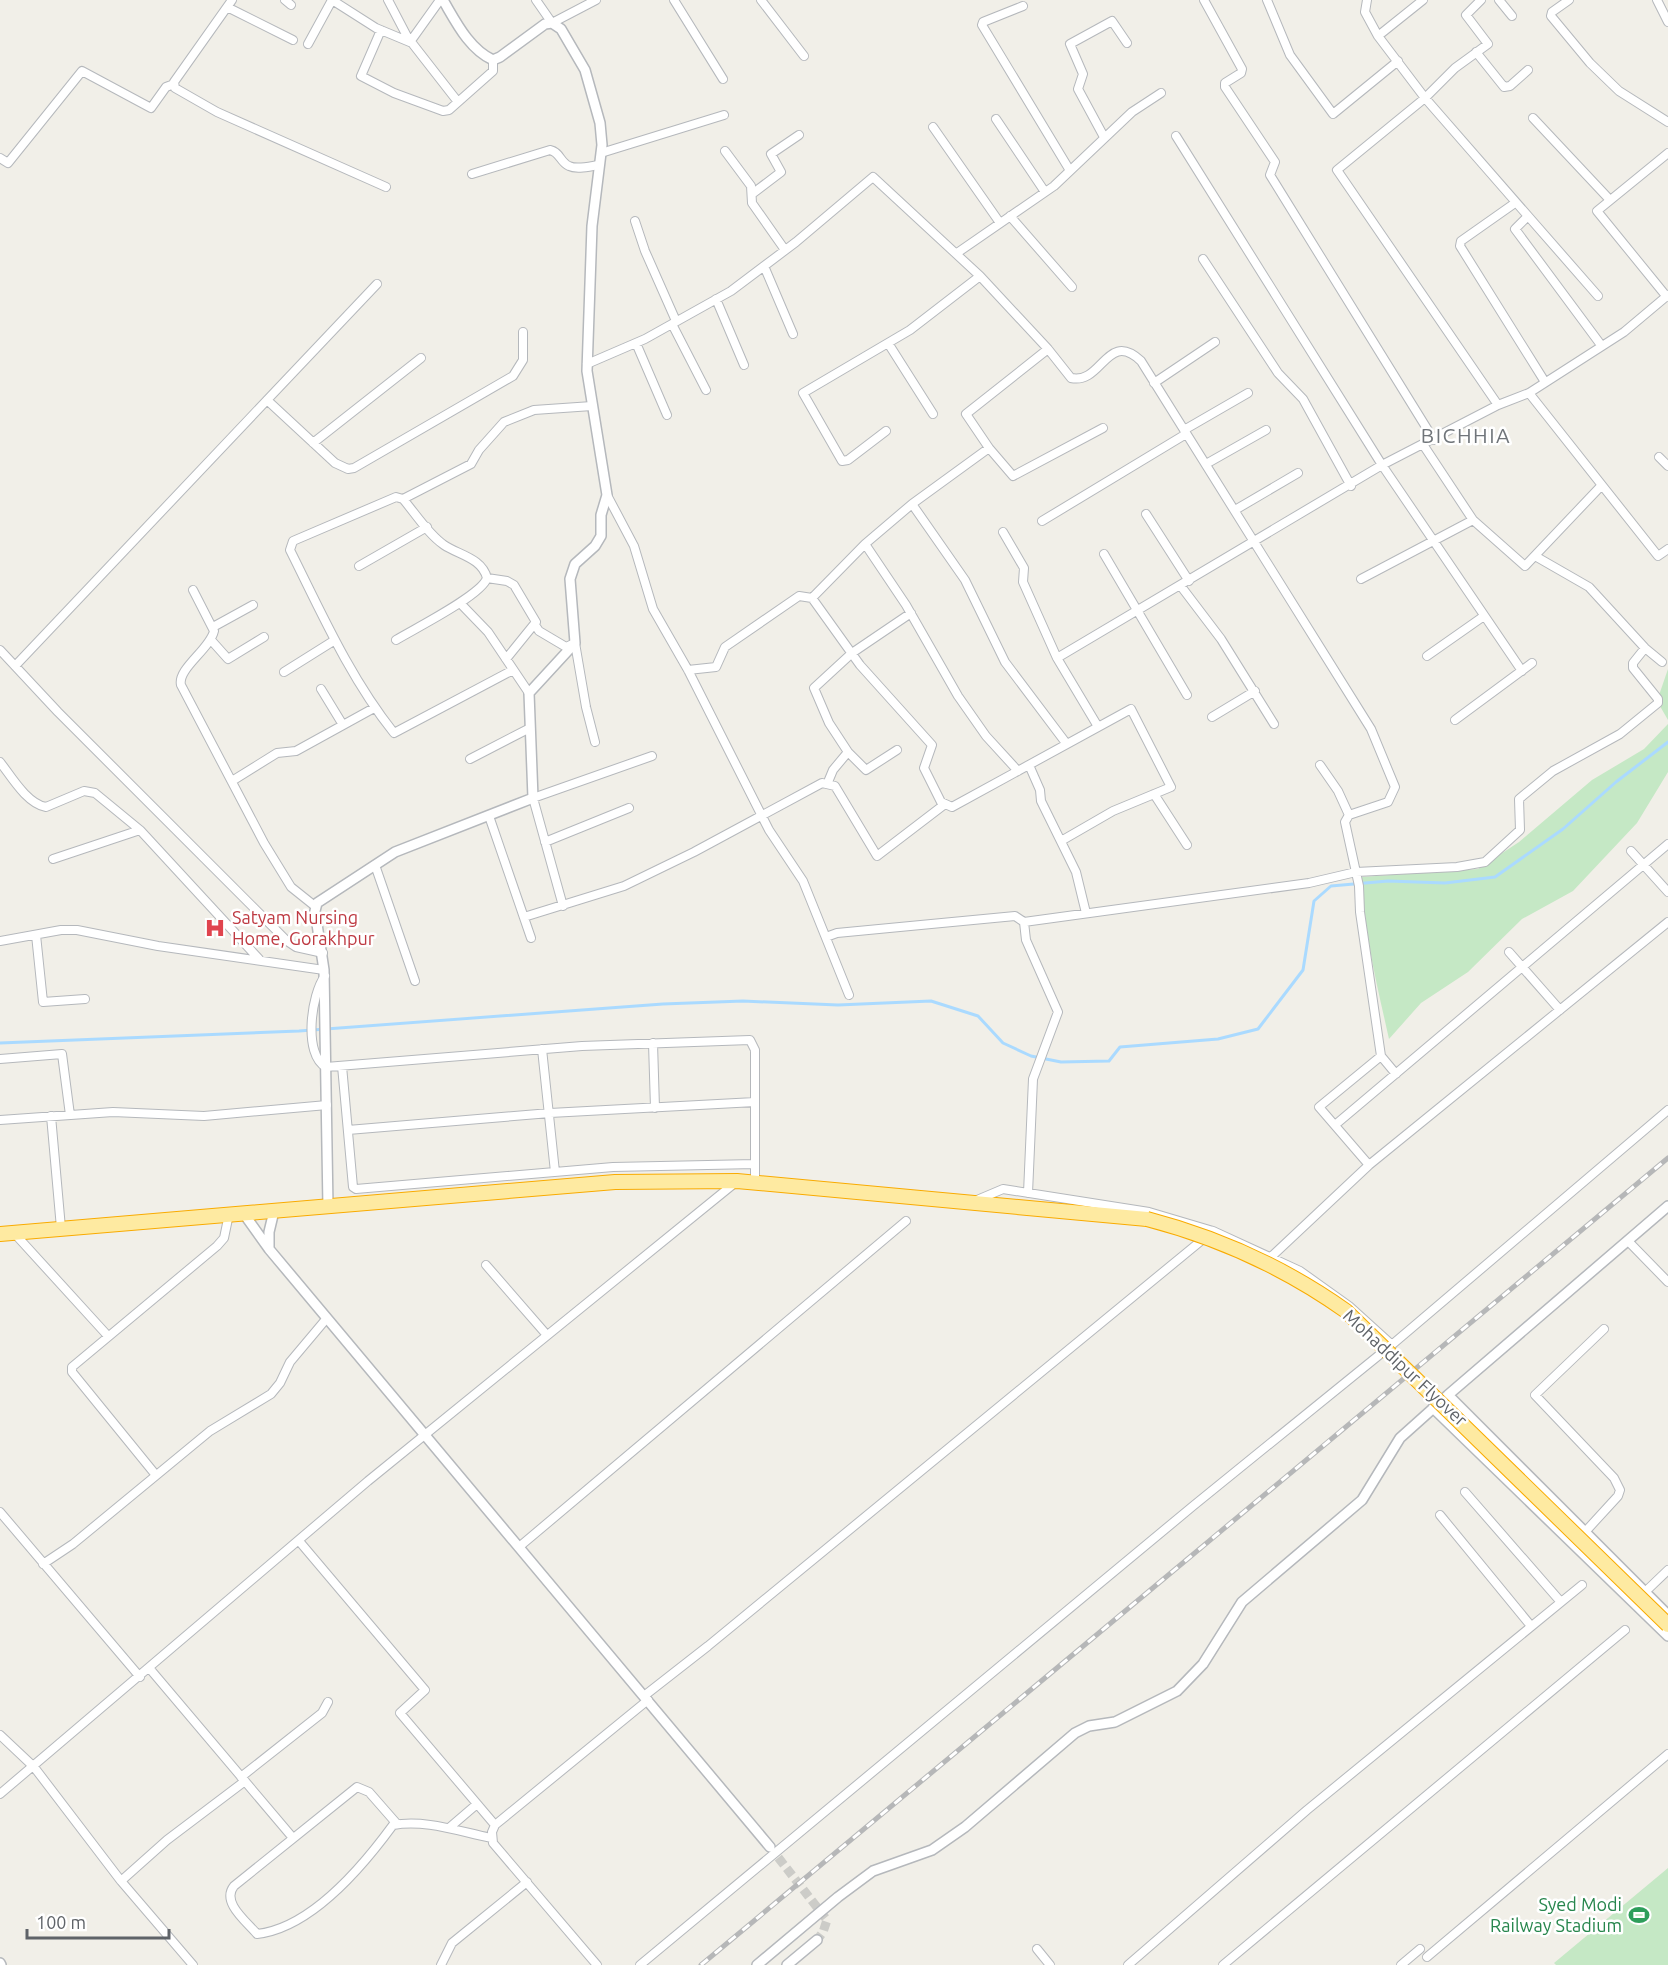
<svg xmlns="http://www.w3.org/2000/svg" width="1668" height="1965" viewBox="0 0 1668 1965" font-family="Ubuntu,sans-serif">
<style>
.green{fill:#c5e8c5}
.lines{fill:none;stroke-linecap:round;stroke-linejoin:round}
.stream{stroke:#aadaff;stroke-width:3}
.tertiary-tunnel{stroke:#ccccc8;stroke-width:9;stroke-dasharray:9 4.5;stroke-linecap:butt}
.minor-casing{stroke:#b5b8bc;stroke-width:10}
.tertiary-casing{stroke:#b5b8bc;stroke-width:12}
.trunk-casing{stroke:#f9ab00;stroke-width:16}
.minor{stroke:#fff;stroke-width:8}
.tertiary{stroke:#fff;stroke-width:9}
.trunk{stroke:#feeaa1;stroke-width:14}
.rail-casing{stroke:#b6b7b8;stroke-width:5}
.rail{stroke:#fff;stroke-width:3;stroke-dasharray:9;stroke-linecap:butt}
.trunk-bridge-casing{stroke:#f9ab00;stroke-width:16;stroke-linecap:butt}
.trunk-bridge{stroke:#feeaa1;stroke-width:14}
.labels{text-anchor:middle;stroke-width:5;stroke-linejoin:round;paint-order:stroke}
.health-label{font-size:18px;fill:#be3a42;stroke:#fff;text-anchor:start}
.street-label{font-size:18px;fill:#5f6368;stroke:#fff}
.leisure-label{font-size:18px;fill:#27864d;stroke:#fff;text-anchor:end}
.quarter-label{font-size:21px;letter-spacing:1.5px;fill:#70757a;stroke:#fff}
</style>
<rect width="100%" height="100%" fill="#f1efe8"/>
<path class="green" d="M1668,669V720L1657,701Z
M1668,724V772L1637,823L1573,891L1522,919L1468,972L1421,1003L1389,1039C1377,985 1364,933 1362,877L1478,869L1519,842L1592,780L1644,749Z
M1668,1868V1965H1556L1554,1963Z"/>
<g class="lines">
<path class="stream" d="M0,1043L299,1031L663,1004L743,1001L838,1005L931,1001L978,1016L1003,1043L1031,1056L1061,1062L1109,1061L1120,1047L1218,1039L1258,1029L1303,970L1314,901L1331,886L1388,881L1445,883L1495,877L1563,829L1616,782L1668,742"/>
<path class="tertiary-tunnel" d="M770,1847L827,1920L823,1932L817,1940"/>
<g class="minor-casing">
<path id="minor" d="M232,0L174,82L175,88L217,112L386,187
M285,0L291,5
M332,0L376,28L412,43L458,102
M388,0L410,42L440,0
M536,0L552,23L596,0
M674,0L723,79
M761,0L804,56
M1204,0L1242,69L1241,73L1225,83V87L1275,162L1270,175L1434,440
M1267,0L1290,55L1333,114L1398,61
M1367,0L1365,12L1378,36L1425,98L1528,216L1515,229L1601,345
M1481,0L1466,15L1488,44L1455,68L1425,98L1337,170L1498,405
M1499,0L1512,16
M1569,0L1552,12L1551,16L1590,63L1619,91L1668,122
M1657,0L1668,22
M1023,6L983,22L982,25L1069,169
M227,7L293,40
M381,30L361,76L394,93L443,111L449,110L493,71V60
M1378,36L1423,0
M308,44L332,0
M1476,52L1504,87L1510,86L1528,70
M1533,118L1610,200
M996,119L1045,192
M933,127L1000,223
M1176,136L1382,465L1522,671
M1104,137L1078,89L1083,74L1070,44L1112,21L1127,43
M725,151L751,186L752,203L785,250
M601,153L724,115
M0,158L8,163L82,71L151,108L166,87L174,84
M472,174L550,150C560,152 560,162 569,166C577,170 591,166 599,165
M752,194L781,172L771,154L799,135
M1515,203L1461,241L1460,246L1545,382
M1010,216L1072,287
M1528,216L1598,296
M635,221L645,251L676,321
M957,253L1054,186L1132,112L1161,93
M1203,259L1278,373L1303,399L1351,486
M764,266L793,334
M1667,297L1597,211L1668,153
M716,299L744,365
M672,324L706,390
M636,343L667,415
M888,343L933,414
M587,364L645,339L731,291L796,242L873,177L980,276L1048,349L1071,378C1102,385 1107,329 1141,361L1371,729L1395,787L1388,802L1349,815L1345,822L1359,886L1360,912L1381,1056L1319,1107L1369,1165L1272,1256
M1154,383L1215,342
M1529,393L1658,556L1668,549
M267,400L335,463L348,469L354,468L513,376L523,360V332
M1184,430L1248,393
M886,431L848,460L842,461L803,393L910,330L980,276
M313,443L421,358
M1424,446L1473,520
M989,448L1013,476L1103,428
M1659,457L1668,466
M1206,464L1266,430
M607,495L634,546L653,609L688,670L769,830L803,881L849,995
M403,499L471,464L479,450L504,422L534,410L592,406
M912,504L965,580L1005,662L1066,743
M1235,510L1298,473
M1146,514L1189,581
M1042,521L1186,434
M1003,532L1024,568L1023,582L1057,658L1097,725
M865,544L906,605L958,696L986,736L1018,771
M1104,554L1187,695
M1535,556L1589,587L1645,648L1662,662
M359,566L427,527
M487,578L507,581L514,585L536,622L506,659
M1361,579L1473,520L1525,566L1601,486
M1180,585L1221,639L1274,724
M193,590L214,631C210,649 177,669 181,685L264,843L291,887L316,907
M812,598L865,544L912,504L989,448L966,414L1048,349
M460,603L488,632L529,693
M535,625L539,631L566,647L575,643L586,707L595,742
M213,627L253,605
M211,640L228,659L264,637
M396,640C414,629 482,595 487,578C482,558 459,555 444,545C428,534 415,513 403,499L396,497L293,541L290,550C321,612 350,678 394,733L513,670
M0,650L58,712L287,941L296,947L323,953
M1427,656L1484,616
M1057,658L1382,465L1498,405L1529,393L1624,332L1668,295
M15,666L377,284
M688,670L716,667L725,647L799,596L812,598L860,665L932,745L924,768L941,802L952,807L1131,709L1171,787L1113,811L1061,841
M284,672L335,640
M321,689L343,725
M1212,717L1255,691
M1455,720L1532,663
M848,752L866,770L897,750
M470,759L530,728
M0,762C11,776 27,804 46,807L84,791L95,793L140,830L259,959
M1029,765L1040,790L1041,801L1076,872L1086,913
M1320,765L1338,791L1349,815
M232,781L277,753L296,751L374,708
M828,782L833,770L848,752L829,723L814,688L852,653L911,613
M1154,794L1187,845
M489,816L531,938
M545,842L629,808
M1631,851L1668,892
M53,859L140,830
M375,865L415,981
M563,906L533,798L652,756
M524,917L624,886L694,852L822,783L835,786L877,856L945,804
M36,935L43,1002L85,999
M826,937L837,933L1015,916L1024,922
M0,941L61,930H77L158,946L324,970
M1509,952L1560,1010
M325,976C311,994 303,1055 326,1067L582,1046L750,1040L755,1050V1183
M653,1043L655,1108
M542,1049L555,1172
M1381,1056L1396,1074
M0,1059L62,1054L70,1115
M342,1066L353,1187L356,1189L613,1167L755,1164
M51,1116L61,1228
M0,1120L113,1112L204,1116L327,1105
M1335,1125L1668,844
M348,1130L550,1113L755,1102
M1369,1165L1668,922
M1028,1193L1033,1079L1058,1012L1026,940L1024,922L1309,883L1356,872L1457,867L1485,862L1520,830L1519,799L1553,771L1620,734L1658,703V699L1633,668V663L1645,648
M977,1200L1003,1189L1149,1212L1213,1231L1300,1271L1349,1306L1392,1345
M15,1234L108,1336
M1628,1241L1668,1282
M486,1265L546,1334
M155,1474L72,1372V1367L217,1246L224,1238L229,1214
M1465,1492L1560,1601
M0,1512L140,1677
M1440,1515L1531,1626
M1585,1532L1618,1496L1620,1490L1614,1478L1535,1395L1604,1329
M299,1541L425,1690L400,1713L495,1825
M519,1547L906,1221
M43,1564L73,1544L210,1431L271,1394L280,1383L290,1362L327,1318
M1645,1592L1668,1570
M150,1669L293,1838
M644,1696L708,1646L1213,1231
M0,1735L34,1767L121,1881
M241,1777L322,1713L328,1702
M0,1794L368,1481L736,1182
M397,1824L369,1792L357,1787L234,1886C221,1902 246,1921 257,1934C311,1928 363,1866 393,1825C426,1819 460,1832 492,1838
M449,1828L477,1804
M1037,1949L1050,1965
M1427,1957L1668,1754
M193,1965L121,1881L167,1840L245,1781
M441,1965L452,1943L527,1882
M597,1965L493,1843L492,1832L495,1825L648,1700
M640,1965L1193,1506L1394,1343L1668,1110
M1128,1965L1307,1810L1582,1585
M1223,1965L1625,1630
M1401,1965L1420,1949"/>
</g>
<g class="tertiary-casing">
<path id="tertiary" d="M1668,1206L1448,1395L1668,1615
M328,1207L324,970L315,911L317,903L395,852L533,798L529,693L575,643L570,579L575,564L595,546L601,536V515L607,495L587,371L592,226L602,145L600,123L585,70L561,29L552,23L545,24L500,57L493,60C469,49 456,22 443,0
M244,1214L269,1249L770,1847
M269,1249V1232L274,1211
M1433,1408L1668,1636
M0,1963L1,1965
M757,1965L838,1897L873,1871L932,1850L965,1827L1075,1733L1089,1726L1115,1722L1177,1691L1203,1664L1242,1602L1362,1500L1400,1438L1448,1395
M787,1965L817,1940"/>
</g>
<g class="trunk-casing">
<path id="trunk" d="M0,1234L615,1182L737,1181L1147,1219"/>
</g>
<use href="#minor" class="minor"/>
<use href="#tertiary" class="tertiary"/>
<use href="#trunk" class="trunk"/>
<g class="rail-casing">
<path id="rail" d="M701,1965L1668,1158"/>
</g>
<use href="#rail" class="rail"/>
<g class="trunk-bridge-casing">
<path id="trunk-bridge" d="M1147,1219C1220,1238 1284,1267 1346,1311L1668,1625"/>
</g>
<use href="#trunk-bridge" class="trunk-bridge"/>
</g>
<defs>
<g id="hospital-bare" transform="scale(1.62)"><path d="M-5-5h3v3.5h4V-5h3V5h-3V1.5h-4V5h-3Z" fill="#e0444e" stroke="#fff" stroke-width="2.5" paint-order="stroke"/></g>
<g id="stadium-bare" transform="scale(1.62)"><path d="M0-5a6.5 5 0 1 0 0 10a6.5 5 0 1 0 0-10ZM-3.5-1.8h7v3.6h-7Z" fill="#2e9e5b" stroke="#fff" stroke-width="2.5" paint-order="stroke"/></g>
</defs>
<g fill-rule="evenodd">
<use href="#hospital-bare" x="215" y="928"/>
<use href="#stadium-bare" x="1639" y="1915"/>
</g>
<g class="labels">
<g class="health-label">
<text x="232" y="924">Satyam Nursing<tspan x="232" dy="21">Home, Gorakhpur</tspan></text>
</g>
<g class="street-label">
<text transform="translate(1405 1368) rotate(43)" y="6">Mohaddipur Flyover</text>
</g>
<g class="leisure-label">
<text x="1622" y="1911">Syed Modi<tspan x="1622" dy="21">Railway Stadium</tspan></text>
</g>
<g class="quarter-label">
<text x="1466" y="443">BICHHIA</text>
</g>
</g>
<path d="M27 1929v9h142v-9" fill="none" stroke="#5f6368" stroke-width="3"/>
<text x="36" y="1929" font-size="18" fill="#5f6368" stroke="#ffffff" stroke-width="4.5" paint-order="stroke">100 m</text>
</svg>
